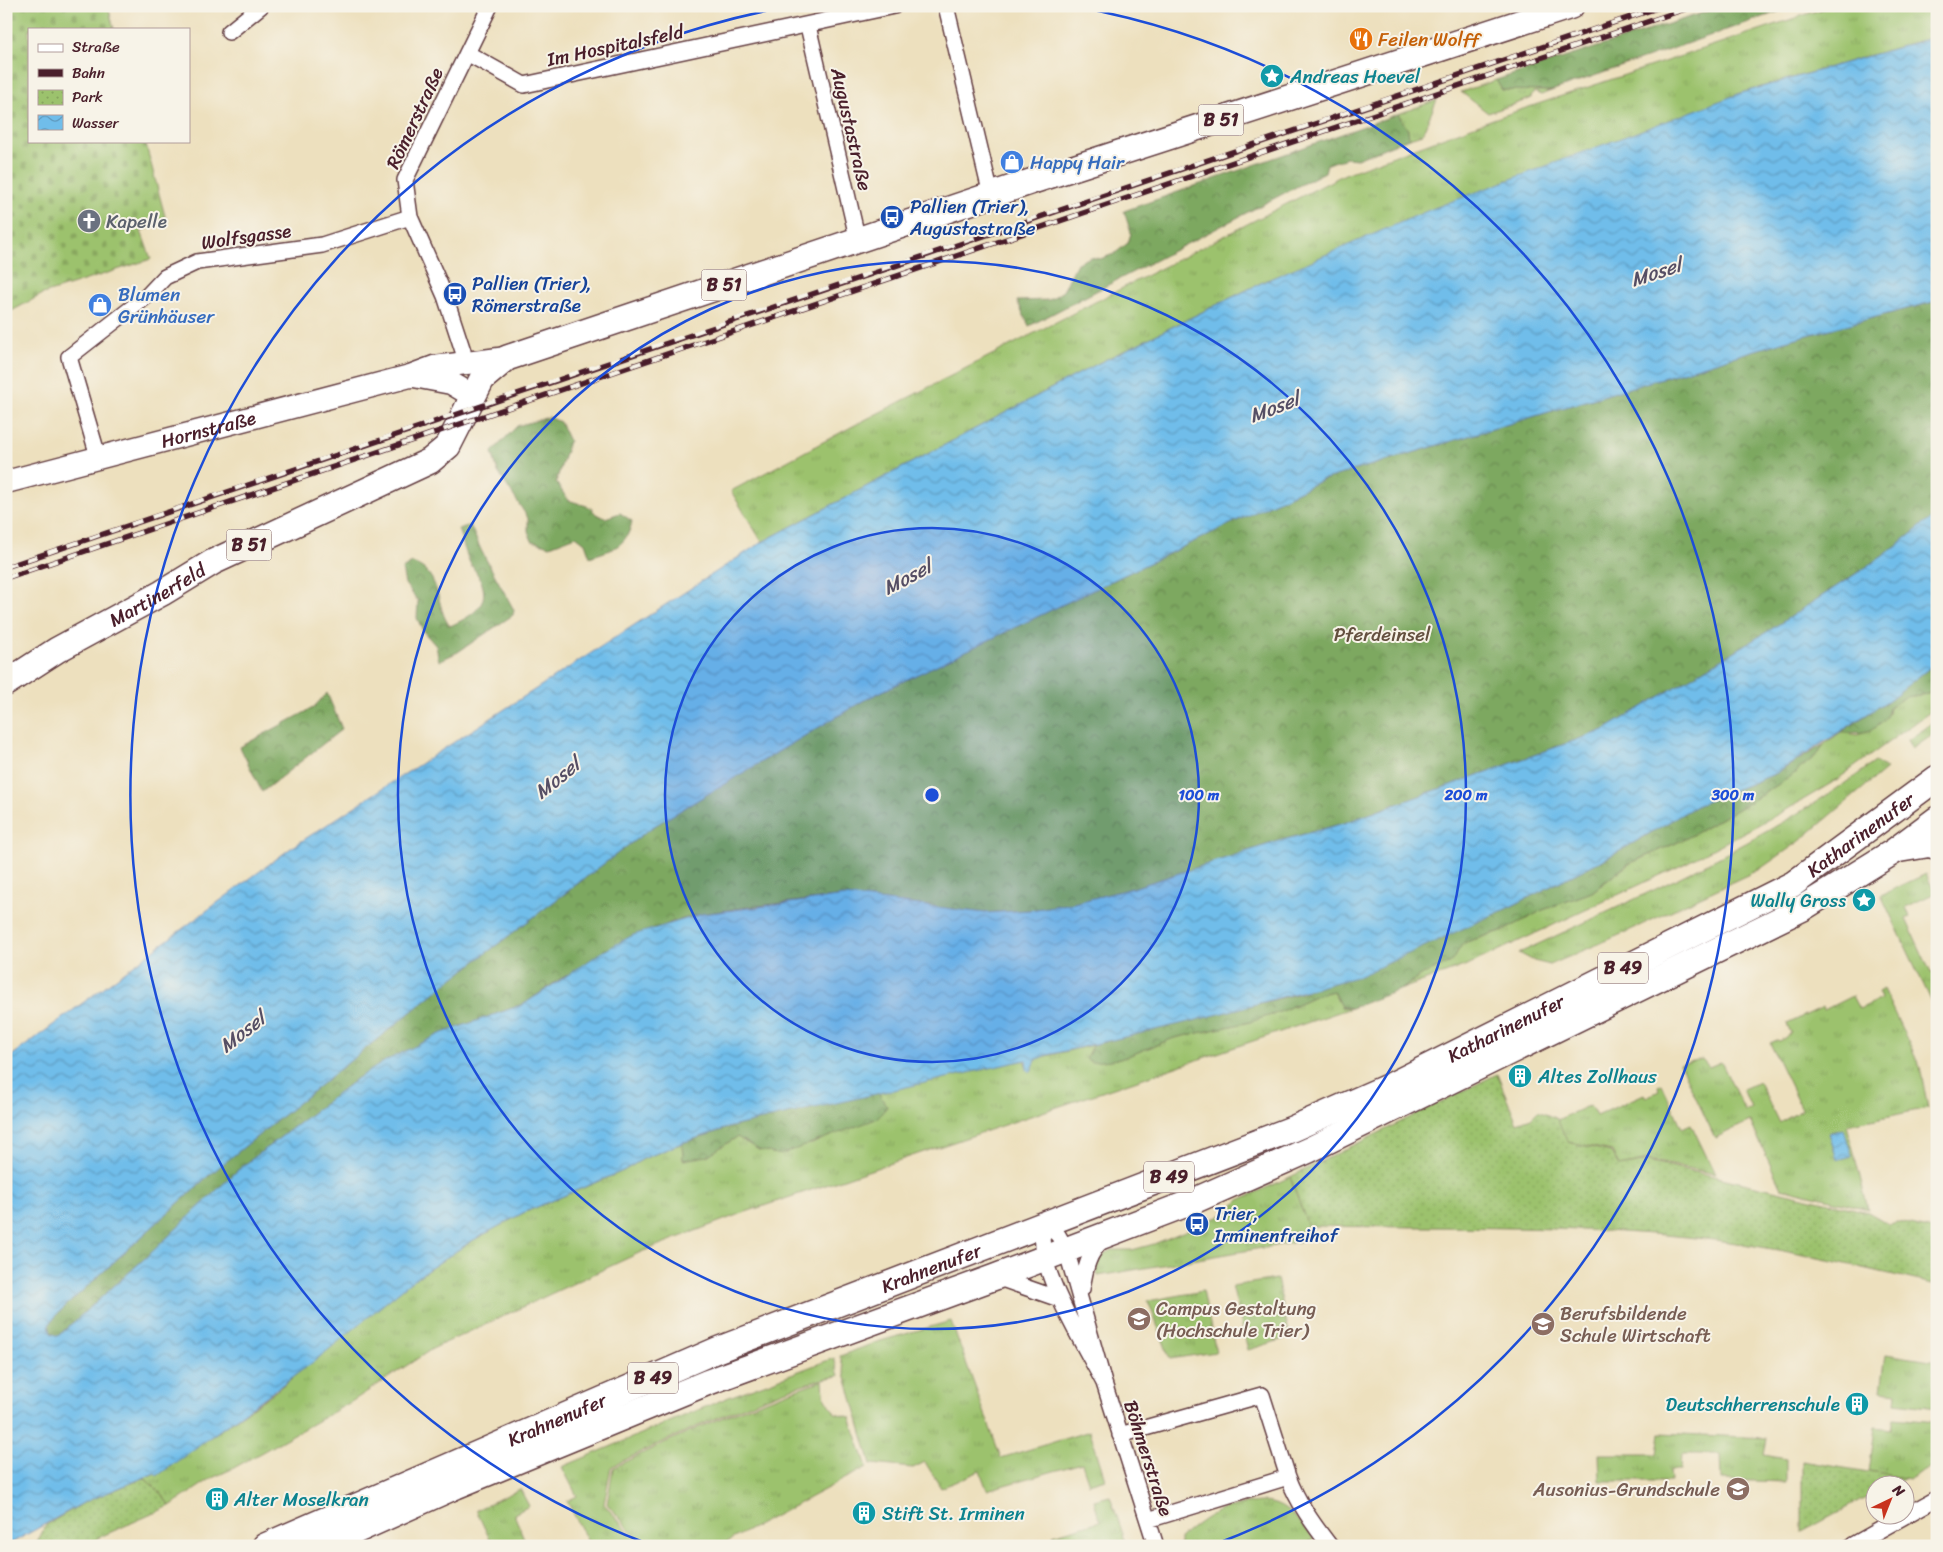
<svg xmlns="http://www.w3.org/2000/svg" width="1943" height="1552" viewBox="0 0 1943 1552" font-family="Sriracha,sans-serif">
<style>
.grass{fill:url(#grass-tufts);stroke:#73704c}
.forest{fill:url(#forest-crowns);stroke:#646446}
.cemetery{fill:url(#cemetery-stones);stroke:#73704c}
.park{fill:url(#park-dots);stroke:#73704c}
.water{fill:url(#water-waves);stroke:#5d6e8a}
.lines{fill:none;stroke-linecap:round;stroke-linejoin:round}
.street-casing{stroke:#623c41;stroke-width:18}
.secondary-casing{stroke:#623c41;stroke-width:25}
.primary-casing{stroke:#623c41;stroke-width:28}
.street{stroke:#fff;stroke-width:15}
.secondary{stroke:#fff;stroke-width:22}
.primary{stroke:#fff;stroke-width:25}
.rail-casing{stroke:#4a1f2b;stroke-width:5.5}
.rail{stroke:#f7f3e8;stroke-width:4;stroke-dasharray:11;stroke-linecap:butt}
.ring{fill:none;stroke:#1d4ed8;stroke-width:2.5}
.labels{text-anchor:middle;stroke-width:4;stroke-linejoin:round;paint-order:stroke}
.shield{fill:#f7f3e8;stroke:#7e5f64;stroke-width:1}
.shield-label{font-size:18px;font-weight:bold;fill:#4a1f2b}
.food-label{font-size:19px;fill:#c56008;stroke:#f7f3e8;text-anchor:start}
.street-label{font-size:19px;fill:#4a1f2b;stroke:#f7f3e8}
.culture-label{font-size:19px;fill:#0d838f;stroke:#f7f3e8;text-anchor:start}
.shop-label{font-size:19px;fill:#366cbe;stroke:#f7f3e8;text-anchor:start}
.transit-label{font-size:19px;fill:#164399;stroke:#f7f3e8;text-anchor:start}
.worship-label{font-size:19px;fill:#5b616d;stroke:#f7f3e8;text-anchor:start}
.park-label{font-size:19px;fill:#63503f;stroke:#f7f3e8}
.education-label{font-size:19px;fill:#785e54;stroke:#f7f3e8;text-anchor:start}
.water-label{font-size:20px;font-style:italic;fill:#554e64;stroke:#f7f3e8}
.centre{fill:#1d4ed8;stroke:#f7f3e8;stroke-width:2.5}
.ring-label{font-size:15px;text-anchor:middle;font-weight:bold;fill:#1d4ed8;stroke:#f7f3e8;stroke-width:4;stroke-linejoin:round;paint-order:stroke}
</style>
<defs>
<pattern id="grass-tufts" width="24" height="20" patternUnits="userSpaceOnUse" patternTransform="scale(1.25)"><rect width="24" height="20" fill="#9cc26d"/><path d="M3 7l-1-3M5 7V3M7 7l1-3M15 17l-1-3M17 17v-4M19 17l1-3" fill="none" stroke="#88a65f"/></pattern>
<pattern id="forest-crowns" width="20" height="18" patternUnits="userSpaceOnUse" patternTransform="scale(1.25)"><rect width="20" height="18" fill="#7da860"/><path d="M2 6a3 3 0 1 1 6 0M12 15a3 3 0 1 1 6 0" fill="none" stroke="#68884f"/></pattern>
<pattern id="cemetery-stones" width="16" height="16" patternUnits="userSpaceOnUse" patternTransform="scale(1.25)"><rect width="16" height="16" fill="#9cc26d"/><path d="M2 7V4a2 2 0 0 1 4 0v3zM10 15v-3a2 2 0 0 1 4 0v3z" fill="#88a65f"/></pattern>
<pattern id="park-dots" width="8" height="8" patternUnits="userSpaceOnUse" patternTransform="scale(1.25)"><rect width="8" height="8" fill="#9cc26d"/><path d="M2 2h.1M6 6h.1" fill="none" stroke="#88a65f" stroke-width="1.8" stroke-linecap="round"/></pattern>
<pattern id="water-waves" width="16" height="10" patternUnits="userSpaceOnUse" patternTransform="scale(1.25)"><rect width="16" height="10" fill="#70bdea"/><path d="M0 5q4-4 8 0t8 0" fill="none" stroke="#5e99be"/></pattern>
</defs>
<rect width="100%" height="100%" fill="#f7f3e8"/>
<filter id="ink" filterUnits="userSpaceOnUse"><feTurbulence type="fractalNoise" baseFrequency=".02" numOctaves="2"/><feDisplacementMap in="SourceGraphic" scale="10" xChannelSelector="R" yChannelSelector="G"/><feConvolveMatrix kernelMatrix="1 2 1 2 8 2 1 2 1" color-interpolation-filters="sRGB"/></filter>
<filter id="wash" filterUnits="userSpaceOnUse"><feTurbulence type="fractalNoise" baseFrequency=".0096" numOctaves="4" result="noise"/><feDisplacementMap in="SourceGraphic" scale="20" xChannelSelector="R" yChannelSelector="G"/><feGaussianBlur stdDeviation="1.12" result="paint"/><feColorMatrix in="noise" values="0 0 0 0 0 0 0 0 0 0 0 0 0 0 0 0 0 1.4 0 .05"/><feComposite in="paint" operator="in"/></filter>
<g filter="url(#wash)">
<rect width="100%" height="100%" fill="#ede0be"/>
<path class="grass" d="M1831,6H1855L1866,10L1887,6H1937V36L1741,93L1265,281L1099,363L762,542L731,491L853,426L1345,174L1493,119Z
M1496,80L1502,90L1551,91L1541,95L1534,92L1530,99L1488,113L1461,92Z
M1437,100L1422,134L1409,138L1408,130L1398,114Z
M1937,688V707L1835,781L1786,810L1684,864L1472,963L1402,989L1420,976L1451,962L1463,943L1505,930L1543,910L1592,892L1629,864L1685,839L1750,802L1790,777L1819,753L1823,745L1841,732L1858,735L1888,714L1889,707L1905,697L1928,694Z
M1937,720V732L1912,749L1908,740Z
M1875,762L1886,769L1800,841L1760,869L1624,933L1550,965L1534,961L1519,953C1641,896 1766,842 1875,762Z
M1926,874L1935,893L1906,907L1910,917L1906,919L1931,973L1937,971V1013L1881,895Z
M1883,989L1920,1067L1928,1108L1847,1125L1868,1209L1781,1188L1750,1121L1715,1138L1680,1064L1702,1059L1709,1067L1721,1062L1745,1111L1751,1108L1743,1089L1759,1082L1779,1123L1802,1110L1770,1043L1777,1040L1780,1041L1791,1033L1787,1024L1823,1007L1824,1010L1852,996L1859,1009L1881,999L1878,992Z
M1333,991L1341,1007L1351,1008L737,1215L641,1252L432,1349L351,1402L232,1469L212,1478L170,1506L158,1490L144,1478L155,1473L157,1475L277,1390L413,1280L470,1242L523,1213L623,1171L643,1159L682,1143L683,1160L724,1145L737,1137L759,1150L812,1144L887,1107L878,1092L1024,1060L1027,1067L1038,1058L1092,1045L1086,1058L1120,1059L1174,1038L1250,1022L1277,1013L1317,995Z
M1662,1084L1682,1128L1691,1124L1715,1174L1648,1160L1619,1166L1612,1151L1568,1142L1557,1120L1590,1105L1596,1116L1644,1094L1646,1097L1659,1091L1658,1086Z
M1290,1177L1308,1226L1309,1240L1098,1276L1096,1266L1099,1258L1112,1250H1132L1154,1244L1209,1221L1226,1213L1239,1200Z
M1277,1279L1290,1337L1248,1350L1232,1286Z
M1203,1291L1216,1352L1170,1359L1148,1301Z
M951,1321L1001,1458L1090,1431L1105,1479L1089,1484L1082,1463L987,1490L980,1471L941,1488L925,1462L913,1468L871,1464L840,1356L877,1342Z
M1886,1354L1937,1362V1408L1895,1403L1896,1392L1881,1390Z
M834,1358L839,1376C806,1381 772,1395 741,1408C697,1426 654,1445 611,1467L604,1504L641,1546H590L567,1501L577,1496L562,1467L729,1397Z
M823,1380L824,1395L835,1413L850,1417L867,1467L719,1546H644L607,1504L613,1468C681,1433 751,1404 823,1380Z
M1893,1418L1937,1422V1463L1909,1479L1869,1472L1875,1427L1891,1429Z
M1660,1433L1767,1438L1764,1455L1786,1459V1482L1721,1480L1720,1454H1682L1681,1470H1670L1671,1481H1600L1599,1454H1657Z
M520,1489L529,1506L514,1514L527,1546H493L476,1510Z
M1110,1496L1127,1546H1056L1053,1535L1100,1521L1094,1500Z
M1262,1502C1286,1502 1299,1522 1314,1538L1303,1546H1180V1538C1208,1514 1225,1504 1262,1502Z"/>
<path class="forest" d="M1724,6H1795L1551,91L1502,90L1496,80Z
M1398,114L1408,130L1409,138L1357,159L1347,158L1327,164L1325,172L1029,326L1017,301L1049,300L1063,291L1077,263L1091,257L1100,259L1114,254L1128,243L1131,233L1124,211Z
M1937,301V514L1883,556L1770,630L1604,730L1344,823L1279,841L1133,888L1074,903L1030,910L985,913L845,896L748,907L702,914L672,922L560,979L524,1004L442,1033L358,1078L239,1169L152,1252L58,1336L51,1333L49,1325L58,1313L207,1177L444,985L651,828L866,699L1322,480L1789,340Z
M549,417L560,422L569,441L556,482L568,500L590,507L596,514L605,518L620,513L632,521C627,547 613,549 590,557L585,543L576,536L550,546L532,541L528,531V518L498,472L492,452L517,426Z
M470,525L482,552L514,610L513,615L458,652L439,661L436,646L423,631L417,618L418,601L405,584L402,569L412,563C443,572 435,609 450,626C468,618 490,607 482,584C480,576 474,570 470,563C465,552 462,540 458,529Z
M1937,662V688L1928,694L1905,697L1889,707C1886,731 1861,735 1841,732L1889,700Z
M327,693L342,729L262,792L240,747L313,708Z
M1823,745L1819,753L1790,777L1750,802L1685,839L1628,864L1592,892L1543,910L1507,929L1463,943L1451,962L1420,976L1402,989L1351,1008L1341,1007L1333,991L1317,995L1277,1013L1250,1022L1174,1038L1120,1059L1092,1062L1086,1059L1092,1045L1305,992L1426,944L1510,907L1618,852L1696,806L1777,773Z
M878,1092L887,1107L876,1119L780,1155L759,1150L737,1137L707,1156L683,1160L682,1143L731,1127Z"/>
<path class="cemetery" d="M6,6H108L114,29H29V141H145L166,220L141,231L151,259L43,294L6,314Z"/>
<path class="park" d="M1497,1074L1517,1123L1531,1118L1538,1111L1557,1119L1568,1142L1611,1152L1619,1166L1648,1161L1868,1212L1889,1224L1898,1222L1937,1231V1285C1854,1266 1772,1245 1687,1237C1562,1225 1435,1228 1308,1226L1290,1177Z
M1802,1461L1905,1478L1893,1484H1876L1875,1493L1802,1532Z
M144,1478L158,1490L170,1506L102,1536L87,1546H35L46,1525L85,1502Z"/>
<path class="water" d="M1937,36V301L1789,340L1322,480L866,699L651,828L444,985L207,1177L58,1313L49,1325L51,1333L58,1336L152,1252L239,1169L358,1078L387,1060L442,1033L524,1004L602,952L633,935L702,914L845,896L985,913L1030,910L1074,903L1133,888L1279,841L1344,823L1604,730L1770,630L1883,556L1937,514V662L1889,700L1777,773L1696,806L1618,852L1510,907L1360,976L1193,1021L1044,1056L1036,1060L1031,1072L1027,1070L1026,1060L1021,1061L731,1127L682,1143L643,1159L623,1171L523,1213L470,1242L413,1280L316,1360L157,1476L155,1473L85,1502L6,1546V1060L291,848L762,542L1099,363L1265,281L1434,208L1741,93Z
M1844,1129L1852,1156L1837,1160L1829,1133Z"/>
</g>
<g filter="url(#ink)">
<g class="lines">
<g class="street-casing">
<path id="street" d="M946,6L991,195
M808,26L858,241
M229,32L261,6
M467,53L524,85L894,6
M464,363L463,351L445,296L410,217L405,180L490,6
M98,456L69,357L147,296L165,277L197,262L322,245L410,217
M996,1277L1059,1299
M1082,1289C1085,1270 1088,1252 1104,1239
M1104,1383C1089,1353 1027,1255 1046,1225L1058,1235L1066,1249L1104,1383L1156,1546
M1120,1435L1262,1395L1288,1477L1148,1520
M1288,1477C1298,1503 1313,1524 1330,1546
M1853,1545L1937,1498"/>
</g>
<g class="secondary-casing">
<g id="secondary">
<path d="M414,376L451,383L473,396"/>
<path id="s1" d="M6,482L410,376L434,367L507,358"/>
<path d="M1893,852L1929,846L1937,848"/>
</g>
</g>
<g class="primary-casing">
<g id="primary">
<path id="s2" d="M6,683L57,650L162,593L213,562L430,461L448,446L482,379L507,358L1036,180L1571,6"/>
<path id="s3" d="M265,1546L717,1350L1292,1129L1394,1084L1793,884L1937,778"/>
<path d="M322,1546L456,1486L706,1383L995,1277L1189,1203L1309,1150L1801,909L1893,852L1937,819"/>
</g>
</g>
<use href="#street" class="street"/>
<use href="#secondary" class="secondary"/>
<use href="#primary" class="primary"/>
<g class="rail-casing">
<path id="rail" d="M6,567C558,378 1111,192 1663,6
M6,578L1694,6"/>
</g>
<use href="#rail" class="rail"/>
</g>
</g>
<circle cx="932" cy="795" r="267" fill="#1d4ed8" fill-opacity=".12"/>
<g class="ring">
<circle cx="932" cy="795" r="267"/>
<circle cx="932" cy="795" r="534"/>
<path d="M651 1545A801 801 0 0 1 786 7M1078 7A801 801 0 0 1 1213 1545"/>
</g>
<defs>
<g id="restaurant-disc" transform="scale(1.25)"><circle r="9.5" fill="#e8710a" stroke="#f7f3e8"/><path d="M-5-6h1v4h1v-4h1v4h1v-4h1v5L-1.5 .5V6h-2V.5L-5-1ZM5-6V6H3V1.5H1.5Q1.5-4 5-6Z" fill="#fff"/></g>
<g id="sight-disc" transform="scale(1.25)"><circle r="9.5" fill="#0f9aa8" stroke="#f7f3e8"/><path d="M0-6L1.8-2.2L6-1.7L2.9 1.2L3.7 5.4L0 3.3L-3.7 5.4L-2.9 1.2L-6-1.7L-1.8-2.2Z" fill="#fff"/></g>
<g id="shop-disc" transform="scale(1.25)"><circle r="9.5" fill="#3f7fe0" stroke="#f7f3e8"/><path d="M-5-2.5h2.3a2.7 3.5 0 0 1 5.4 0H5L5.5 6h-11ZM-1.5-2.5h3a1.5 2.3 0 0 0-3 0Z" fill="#fff"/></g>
<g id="bus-disc" transform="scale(1.25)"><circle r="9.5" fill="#1a4fb4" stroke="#f7f3e8"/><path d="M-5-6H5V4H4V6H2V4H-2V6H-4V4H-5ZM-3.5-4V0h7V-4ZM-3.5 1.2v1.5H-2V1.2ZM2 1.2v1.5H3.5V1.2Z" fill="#fff"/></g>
<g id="church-disc" transform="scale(1.25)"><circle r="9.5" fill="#6b7280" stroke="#f7f3e8"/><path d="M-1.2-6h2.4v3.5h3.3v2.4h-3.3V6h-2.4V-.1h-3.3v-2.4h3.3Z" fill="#fff"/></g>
<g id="building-disc" transform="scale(1.25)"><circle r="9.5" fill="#0f9aa8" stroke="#f7f3e8"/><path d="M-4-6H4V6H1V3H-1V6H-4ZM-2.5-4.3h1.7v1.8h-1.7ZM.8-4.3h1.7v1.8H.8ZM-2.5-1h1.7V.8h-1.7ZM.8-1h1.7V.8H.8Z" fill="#fff"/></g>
<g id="university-disc" transform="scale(1.25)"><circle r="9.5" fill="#8d6e63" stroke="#f7f3e8"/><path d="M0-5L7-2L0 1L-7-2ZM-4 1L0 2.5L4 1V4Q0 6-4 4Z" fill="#fff"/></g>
<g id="school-disc" transform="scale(1.25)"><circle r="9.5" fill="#8d6e63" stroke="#f7f3e8"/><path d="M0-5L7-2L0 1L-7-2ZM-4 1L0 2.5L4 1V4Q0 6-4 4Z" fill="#fff"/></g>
</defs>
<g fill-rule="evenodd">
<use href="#restaurant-disc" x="1361" y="39"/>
<use href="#sight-disc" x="1272" y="76"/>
<use href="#shop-disc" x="1012" y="162"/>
<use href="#bus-disc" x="892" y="217"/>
<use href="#church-disc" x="89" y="221"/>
<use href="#bus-disc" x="455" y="294"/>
<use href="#shop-disc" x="100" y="305"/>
<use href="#sight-disc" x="1864" y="900"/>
<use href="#building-disc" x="1520" y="1076"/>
<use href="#bus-disc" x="1197" y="1224"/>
<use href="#university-disc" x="1139" y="1319"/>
<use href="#school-disc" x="1543" y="1324"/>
<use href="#building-disc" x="1857" y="1404"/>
<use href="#school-disc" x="1738" y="1489"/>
<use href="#building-disc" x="217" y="1499"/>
<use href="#building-disc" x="864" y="1513"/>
</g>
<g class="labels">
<g class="shield">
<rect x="1198.5" y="104.5" width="45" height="31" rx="4"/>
<rect x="701.5" y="269.5" width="45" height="31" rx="4"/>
<rect x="226.5" y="529.5" width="45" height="31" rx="4"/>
<rect x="1598" y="952.5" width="50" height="31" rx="4"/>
<rect x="1144" y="1161.5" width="50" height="31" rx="4"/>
<rect x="628" y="1362.5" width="50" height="31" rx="4"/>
</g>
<g class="shield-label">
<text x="1221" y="126">B 51</text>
<text x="724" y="291">B 51</text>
<text x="249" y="551">B 51</text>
<text x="1623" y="974">B 49</text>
<text x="1169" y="1183">B 49</text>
<text x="653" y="1384">B 49</text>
</g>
<g class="food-label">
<text x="1378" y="46">Feilen Wolff</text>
</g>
<g class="street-label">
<text transform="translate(615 45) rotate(-12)" y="7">Im Hospitalsfeld</text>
<text transform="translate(414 118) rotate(-65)" y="7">Römerstraße</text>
<text transform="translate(852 129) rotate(77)" y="7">Augustastraße</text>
<text transform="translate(246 236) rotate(-8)" y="7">Wolfsgasse</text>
<text dy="7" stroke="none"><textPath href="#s1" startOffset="209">Hornstraße</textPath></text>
<text dy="7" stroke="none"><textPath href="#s2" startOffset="175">Martinerfeld</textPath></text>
<text dy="7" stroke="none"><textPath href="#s3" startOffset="1750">Katharinenufer</textPath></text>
<text dy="7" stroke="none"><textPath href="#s3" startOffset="1345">Katharinenufer</textPath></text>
<text dy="7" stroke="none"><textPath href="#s3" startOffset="722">Krahnenufer</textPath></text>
<text dy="7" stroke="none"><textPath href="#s3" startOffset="318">Krahnenufer</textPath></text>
<text transform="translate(1149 1458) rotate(72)" y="7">Böhmerstraße</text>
</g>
<g class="culture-label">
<text x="1290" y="83">Andreas Hoevel</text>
<text x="1846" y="907" text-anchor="end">Wally Gross</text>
<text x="1538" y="1083">Altes Zollhaus</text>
<text x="1840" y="1411" text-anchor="end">Deutschherrenschule</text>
<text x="234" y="1506">Alter Moselkran</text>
<text x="882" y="1520">Stift St. Irminen</text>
</g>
<g class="shop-label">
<text x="1030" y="169">Happy Hair</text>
<text x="118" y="301">Blumen<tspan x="118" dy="22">Grünhäuser</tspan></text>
</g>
<g class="transit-label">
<text x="910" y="213">Pallien (Trier),<tspan x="910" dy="22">Augustastraße</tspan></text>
<text x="472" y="290">Pallien (Trier),<tspan x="472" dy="22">Römerstraße</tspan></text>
<text x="1214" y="1220">Trier,<tspan x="1214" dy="22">Irminenfreihof</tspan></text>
</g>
<g class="worship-label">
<text x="106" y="228">Kapelle</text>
</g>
<g class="park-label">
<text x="1382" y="641">Pferdeinsel</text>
</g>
<g class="education-label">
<text x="1156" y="1315">Campus Gestaltung<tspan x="1156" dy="22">(Hochschule Trier)</tspan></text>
<text x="1560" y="1320">Berufsbildende<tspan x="1560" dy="22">Schule Wirtschaft</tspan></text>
<text x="1720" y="1496" text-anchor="end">Ausonius-Grundschule</text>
</g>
<g class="water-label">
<text transform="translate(1656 272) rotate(-18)" y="7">Mosel</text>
<text transform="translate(1274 407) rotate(-21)" y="7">Mosel</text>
<text transform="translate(907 577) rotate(-28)" y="7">Mosel</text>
<text transform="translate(557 778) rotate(-39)" y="7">Mosel</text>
<text transform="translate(242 1032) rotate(-38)" y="7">Mosel</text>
</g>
</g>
<circle cx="932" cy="795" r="8" class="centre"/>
<g class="ring-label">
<text x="1199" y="800">100 m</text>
<text x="1466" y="800">200 m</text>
<text x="1733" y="800">300 m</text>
</g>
<rect width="1943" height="1552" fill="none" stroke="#f7f3e8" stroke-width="25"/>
<rect x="28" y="28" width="162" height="115" fill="#f7f3e8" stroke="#b29e9c"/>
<rect x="38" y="44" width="25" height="8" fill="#ffffff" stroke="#b29e9c"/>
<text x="72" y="52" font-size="15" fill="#4a1f2b">Straße</text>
<rect x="38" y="69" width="25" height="8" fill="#4a1f2b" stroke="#b29e9c"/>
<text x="72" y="78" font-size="15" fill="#4a1f2b">Bahn</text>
<rect x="38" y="90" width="25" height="15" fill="url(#park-dots)" stroke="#b29e9c"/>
<text x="72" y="102" font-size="15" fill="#4a1f2b">Park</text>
<rect x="38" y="115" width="25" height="15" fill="url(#water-waves)" stroke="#b29e9c"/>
<text x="72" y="128" font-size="15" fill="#4a1f2b">Wasser</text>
<g transform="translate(1890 1500) rotate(43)"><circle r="24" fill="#f7f3e8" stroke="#b29e9c"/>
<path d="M0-4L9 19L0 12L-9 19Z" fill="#c8321e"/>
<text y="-8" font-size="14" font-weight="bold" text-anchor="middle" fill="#4a1f2b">N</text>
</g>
</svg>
